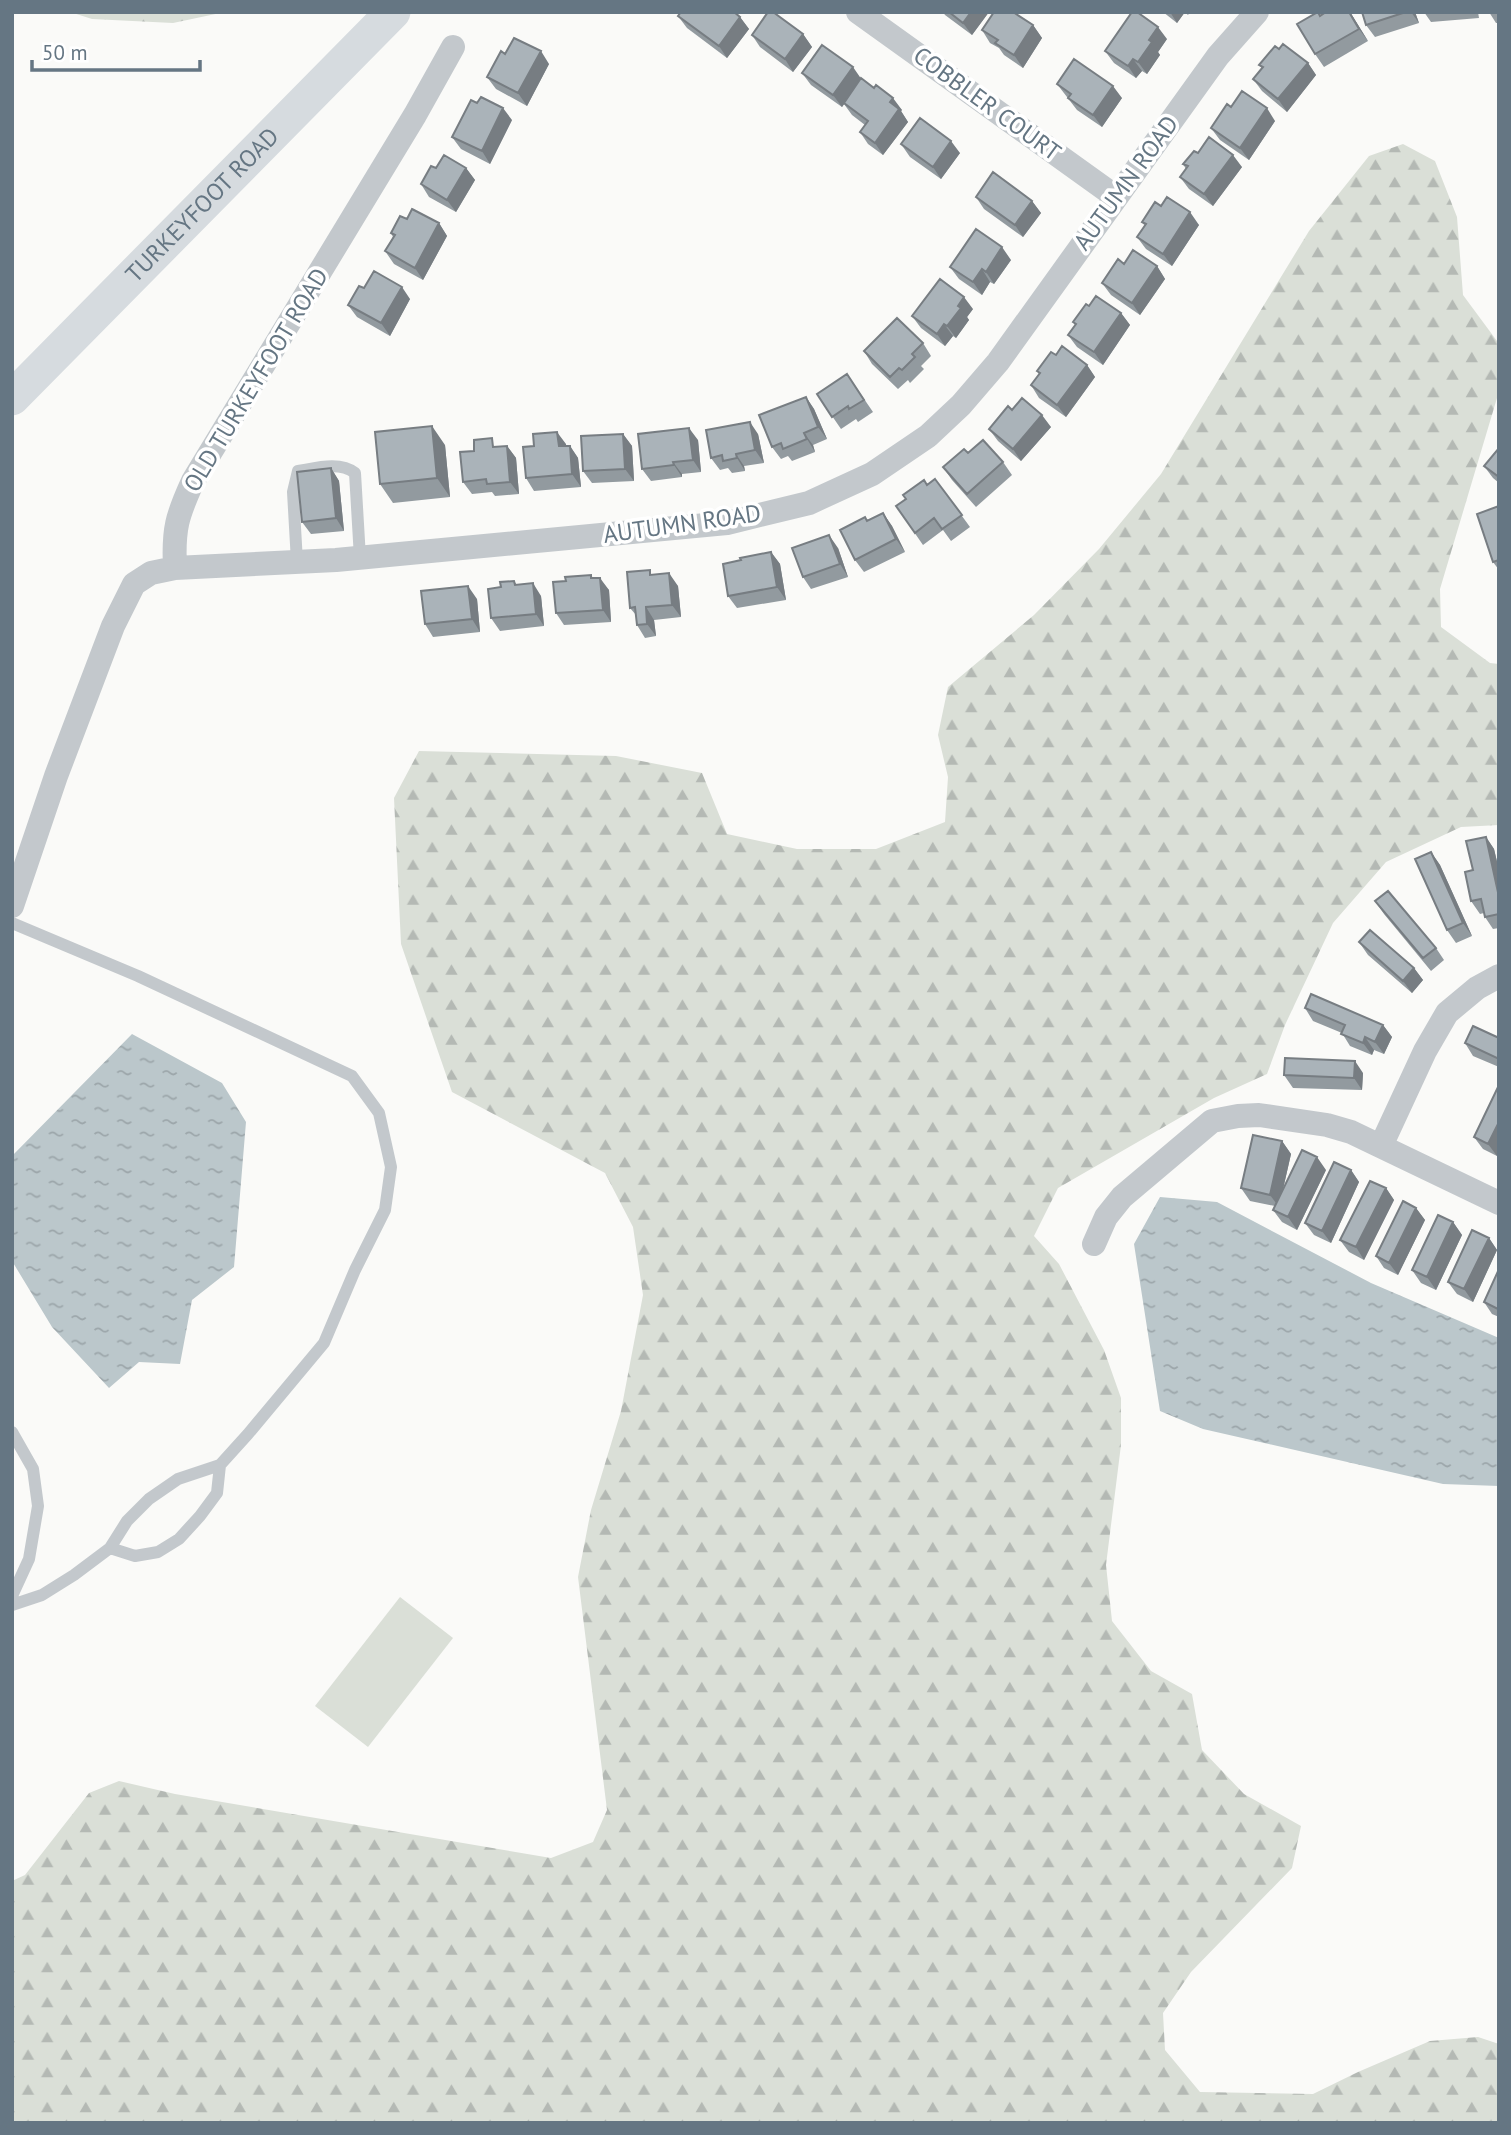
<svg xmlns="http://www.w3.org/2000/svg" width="1511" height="2135" viewBox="0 0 1511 2135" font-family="'PT Sans',sans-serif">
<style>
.forest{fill:url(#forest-firs)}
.pitch{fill:#dadfd7}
.water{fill:url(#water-ripples)}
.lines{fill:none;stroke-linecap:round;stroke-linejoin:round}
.service{stroke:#c3c8cc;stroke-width:12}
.minor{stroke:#c3c8cc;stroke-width:24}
.secondary{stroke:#d6dbdf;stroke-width:35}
.wall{fill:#929a9f}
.shaded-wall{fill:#777d82}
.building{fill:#aab3b9;stroke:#777d82;stroke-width:2}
.labels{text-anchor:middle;stroke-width:7;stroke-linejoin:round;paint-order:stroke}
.street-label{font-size:24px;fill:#657683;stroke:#fff}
</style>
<defs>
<pattern id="forest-firs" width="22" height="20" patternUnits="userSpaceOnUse" patternTransform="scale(1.75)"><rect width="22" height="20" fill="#dadfd7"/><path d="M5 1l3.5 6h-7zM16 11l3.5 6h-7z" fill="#b4b9b4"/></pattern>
<pattern id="water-ripples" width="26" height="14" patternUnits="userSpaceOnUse" patternTransform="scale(1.75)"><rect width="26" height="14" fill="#bbc7cb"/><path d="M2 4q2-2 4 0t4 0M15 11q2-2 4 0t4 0" fill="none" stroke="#9ca6aa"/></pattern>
</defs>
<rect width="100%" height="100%" fill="#fafaf8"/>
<path class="forest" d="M70,12H225L173,23L92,19Z
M1403,144L1435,161L1457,217L1463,295L1497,341V398L1440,589L1441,627L1490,663L1499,664V825L1461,827L1386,862L1333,923L1285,1025L1267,1074L1214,1098L1058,1188L1034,1236L1059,1264L1104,1350L1121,1398V1445L1106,1565L1112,1621L1151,1671L1192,1694L1202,1750L1244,1794L1301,1826L1292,1868L1191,1972L1163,2013L1165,2050L1200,2092L1313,2094L1358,2072L1430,2041L1478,2037L1499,2044V2123H12V1881L25,1875L89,1793L119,1781L175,1794L551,1858L593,1842L607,1810L578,1577L591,1510L621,1411L643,1295L633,1227L605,1173L452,1092L401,944L394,798L419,751L616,756L702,773L727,834L797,849H876L945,822L948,777L938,735L948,687L1034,615L1099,549L1161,474L1309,231L1369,156Z"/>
<path class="pitch" d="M400,1597L453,1638L368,1747L315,1706Z"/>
<path class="water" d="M132,1034L222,1083L246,1122L234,1267L192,1300L180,1364L139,1362L109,1388L52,1327L12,1261V1156Z
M1160,1197L1217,1202L1371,1283L1499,1338V1486L1443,1484L1203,1429L1160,1411L1134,1244Z"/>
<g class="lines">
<path class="service" d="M297,562L293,492L298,471C316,468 340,461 355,473L360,558
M12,923L138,976L352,1076L379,1113L391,1167L385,1210L355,1270L324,1343L248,1434L220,1465L178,1479L149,1499L127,1521L110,1548L74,1575L42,1595L12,1605
M12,1432L33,1469L38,1506L29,1559L12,1596
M110,1548L135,1556L158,1552L179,1539L200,1516L217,1493L220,1465"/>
<path class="minor" d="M858,12L1116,197
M175,568C173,529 177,516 193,481L415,115L453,47
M12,906L56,776L113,626L134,584L151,573L175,568L336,560L727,523L809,503L872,474L928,436L961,405L998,362L1218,56L1257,12
M1381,1146L1425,1051L1447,1013L1477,988L1499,976
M1094,1244L1106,1217L1122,1197L1212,1121L1238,1116L1259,1115L1327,1125L1351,1132L1499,1203"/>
<path class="secondary" id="s1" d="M12,398L393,12"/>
</g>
<path class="wall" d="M943,12H989L972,35L945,15Z
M1163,12H1190L1188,15L1185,12L1177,23Z
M1350,12L1368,41L1324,67L1315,54Z
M1362,12H1415L1419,23L1375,37L1366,25Z
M1424,12H1478L1479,18L1431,22Z
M1489,12H1499V23H1496Z
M678,16L740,17L749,29L727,58L687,28Z
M1033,25L1042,38L1023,68L1004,55L999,48L990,43L982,30Z
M803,34L812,47L793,72L760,47L752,35Z
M1167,39L1158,52L1160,55L1147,74L1142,71L1136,78L1114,63L1105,51Z
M1279,49L1308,63L1316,75L1287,112L1262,91L1253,79L1262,68L1259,65Z
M505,54L549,64L527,106L496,89L487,77Z
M802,73L861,79L902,110L901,111L908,122L883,155L868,144L860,132L865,125L852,115L844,104L842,107L811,85Z
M1057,84L1122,98L1102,127L1077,110Z
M1231,107L1275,121L1249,160L1220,140L1211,128Z
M512,120L490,164L461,149L452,137Z
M901,144L960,153L941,179L910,157Z
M1198,153L1242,167L1213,206L1189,189L1180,177L1186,169L1183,164Z
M436,168H466L475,180L456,212L429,197L421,184Z
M976,197L1032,201L1041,213L1023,237L984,209Z
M1161,206L1199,225L1172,266L1146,249L1137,237L1145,226L1142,222Z
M407,219L439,223L447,236L423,280L394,264L385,251L393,237L391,233Z
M1011,260L994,284L990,282L982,295L959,279L950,267Z
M1124,264L1157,266L1165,279L1140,315L1111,295L1102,283Z
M364,288L410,299L390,336L357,317L348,305Z
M1089,306L1121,313L1130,325L1103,365L1077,347L1068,335L1075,325L1073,322Z
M973,309L967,317L969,320L956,338L953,336L945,346L921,328L912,316Z
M923,343L931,356L921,366L924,369L910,383L908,380L898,389L872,364L864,351Z
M1056,355L1087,365L1095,377L1066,417L1039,398L1031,385L1039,374L1037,371Z
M847,374L873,412L858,422L856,419L841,429L817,394Z
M806,397L814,409L827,439L813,445L815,452L792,461L788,456L781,459L772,447Z
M1012,410L1051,427L1021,461L998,441L989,429Z
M623,434L632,446L634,481L592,483L583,471Z
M758,434L764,463L744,466L745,471L732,473L728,468L720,470L711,458Z
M698,440L701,472L682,474V477L651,481L642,469Z
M566,444V446H570L578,458L581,487L534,491L526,478Z
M445,445L450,497L393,503L380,484Z
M507,446L516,458L519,494L495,496L492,492L472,494L463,482L474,451Z
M1499,448V483L1493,478L1484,466Z
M968,453L1003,462L1012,475L976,507L952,480L943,467Z
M331,468L339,481L344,531L311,534L302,522Z
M935,479L970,527L951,541L943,530L923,545L896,506Z
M1499,506V570L1493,562Z
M883,513L892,526L905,552L864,572L855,560L868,521Z
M838,548L848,577L811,589L803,577Z
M771,552L780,564L786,600L737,608L728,596L741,560Z
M591,575L593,578L609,590L611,622L564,625L556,613L566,581Z
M653,575L678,586L681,617L654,620L656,636L645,638L637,625L636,615L630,608Z
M514,581L517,585L541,596L544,626L500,631L491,618L501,587Z
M477,599L480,632L433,637L425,624Z
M1486,837L1494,849L1499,870V928L1493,929L1485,917L1484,913L1480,914L1471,901L1473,870Z
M1431,852L1440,865L1472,936L1456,943L1447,930Z
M1375,901L1436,948L1444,960L1431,971L1384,914Z
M1359,942L1414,968L1423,980L1412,993L1368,955Z
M1305,1008L1383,1025L1392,1037L1384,1054L1374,1050L1372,1055L1350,1046L1342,1033L1313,1021Z
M1499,1038V1067L1473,1056L1465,1043Z
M1363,1073L1362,1090L1293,1088L1284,1075Z
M1499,1085V1153L1497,1156L1483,1149L1474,1137Z
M1282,1141L1291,1154L1283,1189L1326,1170L1297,1230L1282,1222L1273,1210L1275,1206L1250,1201L1241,1188Z
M1351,1170L1359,1182L1331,1243L1314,1235L1305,1223Z
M1386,1188L1394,1200L1364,1260L1349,1252L1340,1240Z
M1416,1208L1425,1220L1398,1275L1384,1268L1376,1256Z
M1453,1222L1462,1235L1436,1290L1421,1283L1412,1270Z
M1489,1238L1497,1250L1473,1302L1457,1294L1448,1282Z
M1499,1269V1317L1492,1314L1484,1302Z"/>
<path class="shaded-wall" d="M971,12H989L972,35L963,23Z
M1170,12H1185L1177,23Z
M1349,12H1350L1368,41L1359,29Z
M1411,12H1415L1419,23Z
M740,17L749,29L727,58L719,46Z
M1033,25L1042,38L1023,68L1014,55Z
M1158,27L1167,39L1158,52L1160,55L1147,74L1138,62L1149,40Z
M803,34L812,47L793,72L785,59Z
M541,51L549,64L527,106L518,93Z
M1133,59L1142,71L1136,78L1128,66Z
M1308,63L1316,75L1287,112L1278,99Z
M853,67L862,80L842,107L833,95Z
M1113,86L1122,98L1102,127L1093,115Z
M893,98L902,110L901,111L908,122L883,155L875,143L890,102Z
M503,108L512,120L490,164L482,151Z
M1267,108L1275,121L1249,160L1240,148Z
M951,141L960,153L941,179L933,167Z
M1233,155L1242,167L1213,206L1204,194Z
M466,168L475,180L456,212L447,200Z
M1032,201L1041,213L1023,237L1015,225Z
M1190,212L1199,225L1172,266L1163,254Z
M439,223L447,236L423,280L415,268Z
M1002,247L1011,260L994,284L986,272Z
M1157,266L1165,279L1140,315L1132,303Z
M982,269L990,282L982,295L973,282Z
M402,287L410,299L390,336L381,323Z
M964,297L973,309L967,317L969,320L956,338L947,326L958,306Z
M1121,313L1130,325L1103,365L1094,352Z
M944,324L953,336L945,346L937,334Z
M1087,365L1095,377L1066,417L1057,405Z
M806,397L814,409L827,439L818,427Z
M1042,415L1051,427L1021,461L1013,449Z
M750,422L758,434L764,463L755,450Z
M432,426L445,445L450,497L437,478Z
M689,428L698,440L701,472L693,460Z
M557,432L566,444L567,459L559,446Z
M804,433L813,445L815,452L807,439Z
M623,434L632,446L634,481L625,469Z
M507,446L516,458L519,494L510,482Z
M570,446L578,458L581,487L572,474Z
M736,454L744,466L745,471L737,458Z
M673,462L682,474V477L674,465Z
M331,468L339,481L344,531L336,518Z
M883,513L892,526L905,552L896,539Z
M829,535L838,548L848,577L840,564Z
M771,552L780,564L786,600L777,587Z
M669,573L678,586L681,617L672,605Z
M600,578L609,590L611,622L603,610Z
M533,583L541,596L544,626L536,614Z
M468,586L477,599L480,632L472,619Z
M646,607L654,620L656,636L647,624Z
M1486,837L1494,849L1499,870V897Z
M1431,852L1440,865L1472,936L1463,923Z
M1414,968L1423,980L1412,993L1403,981Z
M1383,1025L1392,1037L1384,1054L1375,1042Z
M1365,1037L1374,1050L1372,1055L1363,1043Z
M1355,1061L1363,1073L1362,1090L1354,1078Z
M1499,1122V1153L1497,1156L1488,1144Z
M1282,1141L1291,1154L1279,1207L1270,1195Z
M1317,1157L1326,1170L1297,1230L1288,1217Z
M1351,1170L1359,1182L1331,1243L1322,1231Z
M1386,1188L1394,1200L1364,1260L1356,1247Z
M1416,1208L1425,1220L1398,1275L1389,1263Z
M1453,1222L1462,1235L1436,1290L1427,1277Z
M1489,1238L1497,1250L1473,1302L1464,1289Z"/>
<path class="building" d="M681,12H734L740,17L719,46L678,16Z
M768,12H773L803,34L785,59L752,35Z
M949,12H971L963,23Z
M994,12H1013L1033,25L1014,55L995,43L998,40L982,30Z
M1132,12H1137L1158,27L1149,40L1152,42L1138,62L1133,59L1128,66L1105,51Z
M1318,12L1320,16L1326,12H1349L1359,29L1315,54L1297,24Z
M1362,12H1406L1366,25Z
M514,38L541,51L518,93L487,77L501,51L505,54Z
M1283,44L1308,63L1278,99L1253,79L1263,67L1259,65L1275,46L1279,49Z
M822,45L853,67L833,95L802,73Z
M1074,59L1113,86L1093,115L1068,98L1071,94L1057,84Z
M861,78L874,88L876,85L893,98L890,102L899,109L875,143L860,132L868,121L844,103Z
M1242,91L1267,108L1240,148L1211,128L1227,104L1231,107Z
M481,97L503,108L482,151L452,137L471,100L477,103Z
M920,118L951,141L933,167L901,144Z
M1209,137L1233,155L1204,194L1180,177L1188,166L1183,164L1194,151L1198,153Z
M444,155L466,168L447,200L421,184L431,166L436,168Z
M993,172L1032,201L1015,225L976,197Z
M1167,197L1190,212L1163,254L1137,237L1146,224L1142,222L1155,202L1161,206Z
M412,209L439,223L415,268L385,251L395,235L391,233L400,216L407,219Z
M976,229L1002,247L986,272L982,269L973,282L950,267Z
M1133,250L1157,266L1132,303L1102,283L1118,259L1124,264Z
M374,271L402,287L381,323L348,305L359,286L364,288Z
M940,279L964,297L958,306L961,308L947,326L944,324L937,334L912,316Z
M1096,296L1121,313L1094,352L1068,335L1076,324L1073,322L1086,304L1089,306Z
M897,318L923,343L912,354L915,357L902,370L899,368L890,377L864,351Z
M1062,346L1087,365L1057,405L1031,385L1040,373L1037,371L1051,352L1056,355Z
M847,374L864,400L849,409L848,406L832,417L817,394Z
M806,397L818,427L804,433L807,439L783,449L781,443L772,447L759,415Z
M1022,398L1042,415L1013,449L989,429L1008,406L1012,410Z
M750,422L755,450L736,454L737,458L723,461L722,455L711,458L706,430Z
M432,426L437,478L380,484L375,432Z
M689,428L693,460L673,462L674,465L642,469L638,434Z
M557,432L559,446H570L572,474L526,478L523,447L534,446L533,434Z
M623,434L625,469L583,471L581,436Z
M492,438L493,447L507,446L510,482L487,484L486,479L463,482L460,452L474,451V440Z
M983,440L1003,462L967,494L943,467L964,449L968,453Z
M1499,448V477L1484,466Z
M331,468L336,518L302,522L297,472Z
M935,479L962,515L942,529L934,518L915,533L896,506L906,499L903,495L924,480L927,485Z
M1499,506V560L1493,562L1477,514Z
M883,513L896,539L855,560L840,530L865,517L867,521Z
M829,535L840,564L803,577L792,548Z
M771,552L777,587L728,596L723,564L741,560L740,558Z
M650,570V575L669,573L672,605L646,607L647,624L637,625L635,607L630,608L627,572Z
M591,575V578H600L603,610L556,613L553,582L566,581L565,577Z
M514,581L515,585L533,583L536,614L491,618L488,589L501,587L500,582Z
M468,586L472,619L425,624L421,591Z
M1486,837L1499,897V914L1485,917L1481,899L1471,901L1465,872L1473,870L1466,841Z
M1431,852L1463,923L1447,930L1415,859Z
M1388,891L1436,948L1423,958L1375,901Z
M1370,930L1414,968L1403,981L1359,942Z
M1311,994L1383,1025L1375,1042L1365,1037L1363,1043L1341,1034L1345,1025L1305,1008Z
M1473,1026L1499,1038V1059L1465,1043Z
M1285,1058L1355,1061L1354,1078L1284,1075Z
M1499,1085V1122L1488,1144L1474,1137Z
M1253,1135L1282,1141L1270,1195L1241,1188Z
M1302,1150L1317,1157L1288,1217L1273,1210Z
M1334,1162L1351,1170L1322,1231L1305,1223Z
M1370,1181L1386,1188L1356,1247L1340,1240Z
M1403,1201L1416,1208L1389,1263L1376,1256Z
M1438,1215L1453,1222L1427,1277L1412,1270Z
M1472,1230L1489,1238L1464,1289L1448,1282Z
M1499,1269V1308L1498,1309L1484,1302Z"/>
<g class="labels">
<g class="street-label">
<text transform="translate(987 104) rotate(36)" y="8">COBBLER COURT</text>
<text transform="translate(1126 183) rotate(-54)" y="8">AUTUMN ROAD</text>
<text dy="8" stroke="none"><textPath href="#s1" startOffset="271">TURKEYFOOT ROAD</textPath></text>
<text transform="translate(256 380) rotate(-59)" y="8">OLD TURKEYFOOT ROAD</text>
<text transform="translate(682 524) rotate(-8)" y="8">AUTUMN ROAD</text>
</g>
</g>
<rect width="1511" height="2135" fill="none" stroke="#657683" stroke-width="28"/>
<path d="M32 60v10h168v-10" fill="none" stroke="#657683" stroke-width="3.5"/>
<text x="42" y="60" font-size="21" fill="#657683" stroke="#ffffff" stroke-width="5" paint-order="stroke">50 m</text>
</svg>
